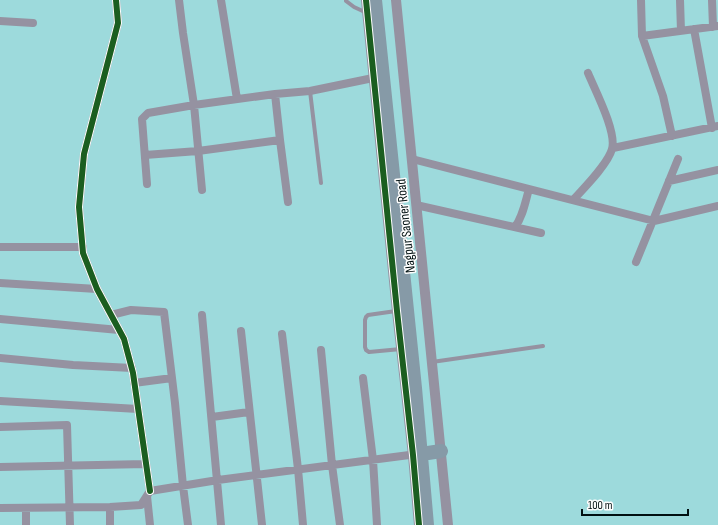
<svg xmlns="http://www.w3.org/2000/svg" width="718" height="525" viewBox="0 0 718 525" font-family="'Sofia Sans Condensed',sans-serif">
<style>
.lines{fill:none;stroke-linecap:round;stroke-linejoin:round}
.service{stroke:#9592a1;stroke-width:4}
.minor{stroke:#9592a1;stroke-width:8}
.tertiary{stroke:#9592a1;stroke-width:10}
.trunk{stroke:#869aa7;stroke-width:14}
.cycleway-casing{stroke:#fefefe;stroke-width:8}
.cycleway{stroke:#1b5e20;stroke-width:6}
.labels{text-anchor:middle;stroke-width:3;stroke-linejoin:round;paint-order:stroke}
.street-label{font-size:14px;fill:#001011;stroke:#fefefe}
</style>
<rect width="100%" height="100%" fill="#9ddadc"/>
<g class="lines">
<path class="service" d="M346,0V1L354,7L367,13
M310,91L321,183
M396,311L368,315L366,317L365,320V347L366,350L369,352L401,349
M432,362L543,346"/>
<path class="minor" d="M116,0L118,23L84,154L79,207L83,253L97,289L124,339L133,373L150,491
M179,0L183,33L194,105L202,190
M221,0L237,99
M641,0L642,36L663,96L672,136
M680,0L681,31
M712,0L713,27
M0,21L33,23
M694,29L712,128
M642,36L718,26
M275,94L280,140L288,202
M613,148L718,126
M145,155L198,151L280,140
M412,159L654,221L718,206
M669,181L718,170
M147,184L142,119L148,113L194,105L275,94L310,91L373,78
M573,200C584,188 608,164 612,149C617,132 595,90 588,73
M416,205L541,233
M515,227C523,216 525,203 529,189
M0,247H83
M636,262L678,159
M0,283L97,289
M111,315L131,310L164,312L175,403L183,486L188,525
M202,315L221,525
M0,319L119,330
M241,331L262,525
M282,334L298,469L303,525
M321,350L332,465L340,525
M0,358L73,365L132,368
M363,378L373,460L377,525
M134,383L172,378
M0,401L138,409
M212,417L249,412
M0,427L67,425L70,525
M0,467L146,464
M147,496L150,525
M110,507V525
M0,508L110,507L141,505L150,491L218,480L417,454
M26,508V525"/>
<path class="tertiary" d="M366,0L397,311L413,455L419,525
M396,0L448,525"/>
<path class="trunk" d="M375,0L415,388L427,525
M428,453L441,451"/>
<g class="cycleway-casing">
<path id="cycleway" d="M116,0L118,23L84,154L79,207L83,253L97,289L124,339L133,373L150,491
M366,0L397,311L413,455L419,525"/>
</g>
<use href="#cycleway" class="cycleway"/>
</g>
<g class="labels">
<g class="street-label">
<text transform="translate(405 226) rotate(-96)" y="5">Nagpur Saoner Road</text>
</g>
</g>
<path d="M582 509v6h106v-6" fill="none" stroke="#001011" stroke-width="2"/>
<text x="588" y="509" font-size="12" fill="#001011" stroke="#fefefe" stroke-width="3" paint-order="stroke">100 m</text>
</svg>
